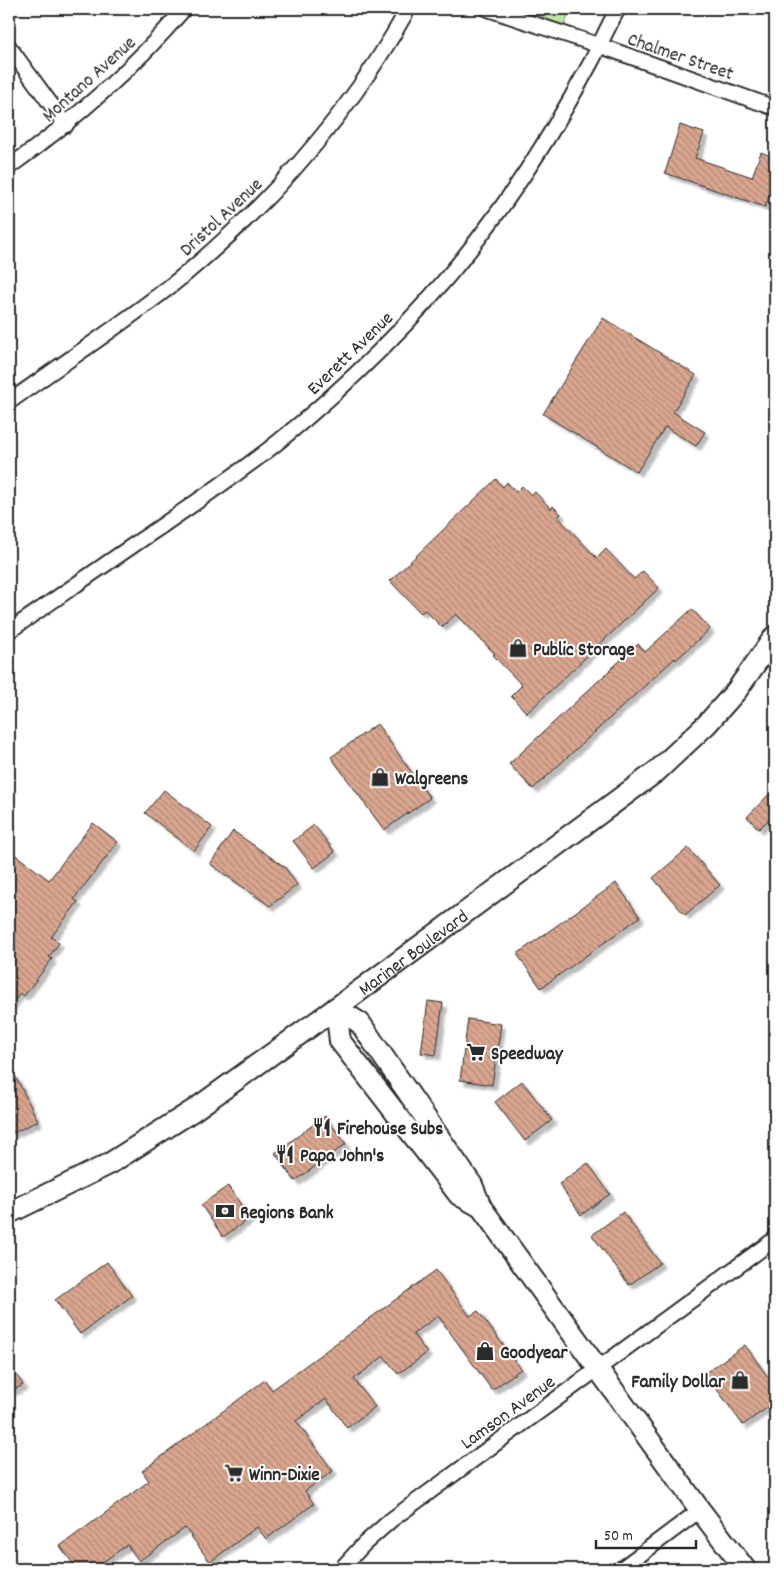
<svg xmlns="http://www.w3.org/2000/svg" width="784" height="1578" viewBox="0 0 784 1578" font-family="Dekko,sans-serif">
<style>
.forest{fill:url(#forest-firs);stroke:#728866}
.building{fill:url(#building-back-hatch);stroke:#2b2b2b;filter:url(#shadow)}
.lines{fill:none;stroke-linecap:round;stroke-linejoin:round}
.street-casing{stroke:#2b2b2b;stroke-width:18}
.secondary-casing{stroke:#2b2b2b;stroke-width:24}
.street{stroke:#fff;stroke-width:14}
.secondary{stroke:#fff;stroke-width:20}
.labels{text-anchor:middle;stroke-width:4;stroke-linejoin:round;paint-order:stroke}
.street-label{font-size:19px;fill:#2b2b2b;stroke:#fff}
.poi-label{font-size:19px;font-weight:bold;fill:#2b2b2b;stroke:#fff;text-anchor:start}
</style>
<defs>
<pattern id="forest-firs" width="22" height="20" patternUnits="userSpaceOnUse" patternTransform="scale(1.25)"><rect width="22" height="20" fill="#bae5a2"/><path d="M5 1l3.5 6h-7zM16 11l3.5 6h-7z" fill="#a0c58c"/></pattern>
<pattern id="building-back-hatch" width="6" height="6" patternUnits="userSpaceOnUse" patternTransform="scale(1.25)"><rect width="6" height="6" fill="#daa68f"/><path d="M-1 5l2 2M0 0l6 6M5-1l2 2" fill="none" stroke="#b18775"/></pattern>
<filter id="shadow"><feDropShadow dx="4.5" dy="4.5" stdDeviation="1" flood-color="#0004"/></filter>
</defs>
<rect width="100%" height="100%" fill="#fff"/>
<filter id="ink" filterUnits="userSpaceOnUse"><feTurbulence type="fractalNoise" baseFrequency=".02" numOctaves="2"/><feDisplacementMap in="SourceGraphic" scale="10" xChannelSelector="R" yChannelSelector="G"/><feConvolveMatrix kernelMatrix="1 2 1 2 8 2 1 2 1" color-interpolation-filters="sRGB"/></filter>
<g filter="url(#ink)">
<path class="forest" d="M499,9H570L563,30Z"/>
<path class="building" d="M680,125L704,133L695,158L752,177L761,152L775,158V181L765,207L665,173Z
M603,318L696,375L673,412L705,432L696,446L665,427L637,472L543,414Z
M496,479L503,487L507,482L516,492L522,486L531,495L535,492L551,509L553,506L561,514L558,517L597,558L606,549L634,579L643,571L659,588L527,713L511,696L522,685L493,655L495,654L456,614L442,627L425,610L421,613L390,581Z
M692,609L710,629L676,660L675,658L533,789L509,764L638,644L645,652Z
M377,724L430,798L384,830L331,757Z
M775,788V813L759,829L747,817Z
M164,790L212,827L194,851L145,813Z
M93,823L118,842L74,899L78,902L51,937L59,943L49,957L52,959L24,996L20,993L9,1008V850L49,880Z
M314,825L335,852L314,868L293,841Z
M233,831L285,867L297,885L270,906L210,864Z
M688,848L720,885L685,915L653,878Z
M616,883L640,917L541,988L517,954Z
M428,1001L443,1003L436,1055L421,1053Z
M468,1019L501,1024L492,1085L460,1080Z
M16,1077L38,1121L9,1135V1081Z
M522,1081L552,1120L525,1141L495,1102Z
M325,1116L346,1144L295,1181L275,1153Z
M588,1163L610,1194L581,1215L559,1184Z
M228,1186L250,1218L223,1237L201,1205Z
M623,1212L660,1263L629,1285L592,1235Z
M107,1262L132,1296L80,1334L55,1300Z
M436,1270L470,1316L478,1311L521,1369L492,1390L438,1316L413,1334L427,1353L398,1374L384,1356L354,1379L375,1407L347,1428L326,1399L296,1421L333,1471L305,1491L314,1504L266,1539L257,1527L210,1562L185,1528L139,1561L127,1545L93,1569H77L60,1546L149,1481L142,1471L265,1380L272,1390Z
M745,1345L775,1387V1402L743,1425L705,1373Z
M17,1375L23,1385L9,1392V1379Z"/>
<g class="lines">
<g class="street-casing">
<path id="street" d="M488,9L598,45L775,108
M9,47L66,125
M9,167C75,120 131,71 184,9
M9,402C67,360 128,321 183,276C274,200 351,112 408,9
M9,631C60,596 111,560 163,525C202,498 241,472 278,442C358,377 432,303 493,219C529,170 561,118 590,64C600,46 607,27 618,9
M341,1569L364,1544L391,1520L775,1239
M621,1569L700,1510"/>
</g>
<g class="secondary-casing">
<g id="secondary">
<path d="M336,1008L360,1023L472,1185L481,1207L700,1510L745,1569"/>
<path d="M336,1008L340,1041L459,1195L481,1207"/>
<path id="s1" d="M9,1213L109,1164L194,1110L336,1008L657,771L707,724L737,690L775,636"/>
</g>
</g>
<use href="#street" class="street"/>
<use href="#secondary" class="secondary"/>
</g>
</g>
<defs>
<g id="shop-bare" transform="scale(1.5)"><path d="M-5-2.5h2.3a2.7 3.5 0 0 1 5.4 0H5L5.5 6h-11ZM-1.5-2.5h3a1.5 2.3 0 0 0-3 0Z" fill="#2b2b2b" stroke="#fff" stroke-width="2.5" paint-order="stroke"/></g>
<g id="supermarket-bare" transform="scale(1.5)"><path d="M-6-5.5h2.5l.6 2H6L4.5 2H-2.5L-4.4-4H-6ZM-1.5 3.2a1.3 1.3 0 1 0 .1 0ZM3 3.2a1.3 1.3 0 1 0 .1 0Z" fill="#2b2b2b" stroke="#fff" stroke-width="2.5" paint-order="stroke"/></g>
<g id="restaurant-bare" transform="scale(1.5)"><path d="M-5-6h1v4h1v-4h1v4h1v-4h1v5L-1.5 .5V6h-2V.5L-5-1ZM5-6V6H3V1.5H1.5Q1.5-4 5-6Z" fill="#2b2b2b" stroke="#fff" stroke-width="2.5" paint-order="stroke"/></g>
<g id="bank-bare" transform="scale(1.5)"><path d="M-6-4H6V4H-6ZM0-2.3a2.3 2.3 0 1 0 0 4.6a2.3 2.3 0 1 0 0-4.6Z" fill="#2b2b2b" stroke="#fff" stroke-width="2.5" paint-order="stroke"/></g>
</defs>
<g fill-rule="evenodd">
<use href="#shop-bare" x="518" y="648"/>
<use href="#shop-bare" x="380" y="777"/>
<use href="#supermarket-bare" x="476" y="1052"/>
<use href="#restaurant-bare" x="322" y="1127"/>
<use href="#restaurant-bare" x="285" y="1154"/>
<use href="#bank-bare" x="225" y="1211"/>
<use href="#shop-bare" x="485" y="1351"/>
<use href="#shop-bare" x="740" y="1380"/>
<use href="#supermarket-bare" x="234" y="1473"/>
</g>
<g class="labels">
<g class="street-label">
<text transform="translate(681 55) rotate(19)" y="7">Chalmer Street</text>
<text transform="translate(88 78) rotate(-42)" y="7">Montano Avenue</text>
<text transform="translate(220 216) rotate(-43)" y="7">Dristol Avenue</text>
<text transform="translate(349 352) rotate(-44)" y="7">Everett Avenue</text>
<text dy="7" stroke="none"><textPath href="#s1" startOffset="482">Mariner Boulevard</textPath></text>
<text transform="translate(507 1411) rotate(-36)" y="7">Lamson Avenue</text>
</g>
<g class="poi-label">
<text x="533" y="655">Public Storage</text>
<text x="395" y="784">Walgreens</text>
<text x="491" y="1059">Speedway</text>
<text x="337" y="1134">Firehouse Subs</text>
<text x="300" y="1161">Papa John's</text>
<text x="240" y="1218">Regions Bank</text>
<text x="500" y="1358">Goodyear</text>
<text x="725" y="1387" text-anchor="end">Family Dollar</text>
<text x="249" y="1480">Winn-Dixie</text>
</g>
</g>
<rect width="784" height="1578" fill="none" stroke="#fff" stroke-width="30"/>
<rect x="15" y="15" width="754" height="1548" fill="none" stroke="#2b2b2b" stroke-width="2" filter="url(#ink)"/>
<path d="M596 1540v8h100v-8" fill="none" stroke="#2b2b2b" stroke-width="2.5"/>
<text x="604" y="1540" font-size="15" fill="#2b2b2b" stroke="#ffffff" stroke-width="4" paint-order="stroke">50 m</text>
</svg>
